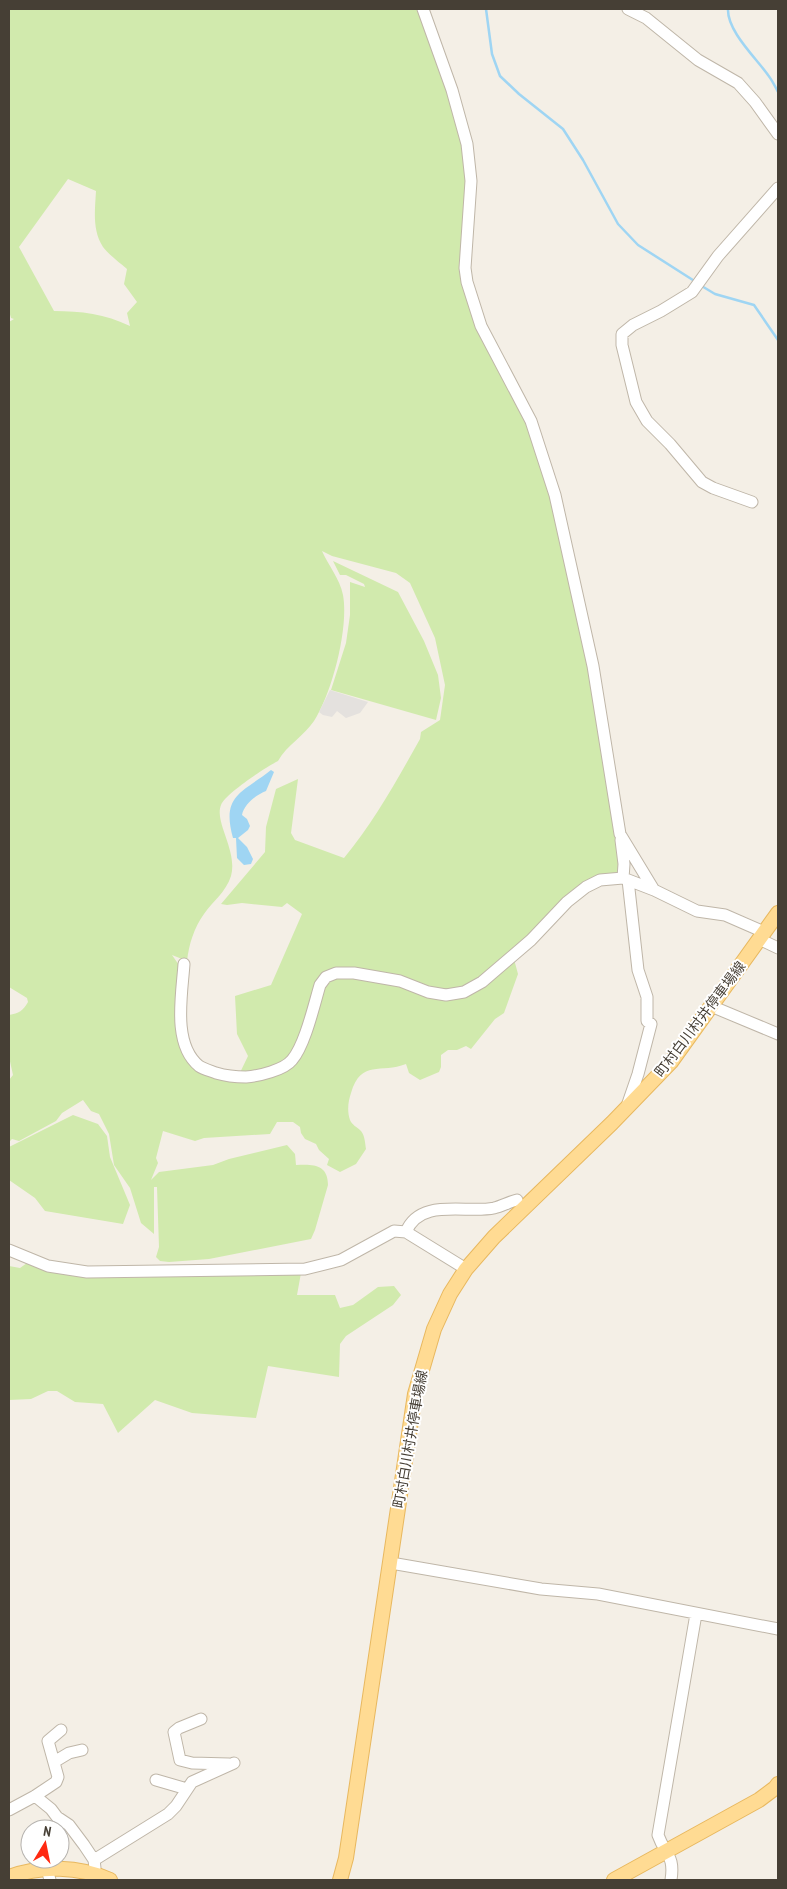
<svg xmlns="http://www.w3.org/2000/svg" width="787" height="1889" viewBox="0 0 787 1889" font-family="'PT Sans Narrow','Noto Sans JP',sans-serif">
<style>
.green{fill:#d1eaad;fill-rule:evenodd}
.parking{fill:#e4e1de}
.water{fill:#9fd5f3}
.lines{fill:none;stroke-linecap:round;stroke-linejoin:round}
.stream{stroke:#9fd5f3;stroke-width:2.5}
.minor-casing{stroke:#bfb6a8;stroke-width:13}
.major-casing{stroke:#e8b85f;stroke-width:16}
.minor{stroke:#fff;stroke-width:11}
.major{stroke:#ffdb93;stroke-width:14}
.labels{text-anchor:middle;stroke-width:4;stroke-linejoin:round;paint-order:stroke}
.street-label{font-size:14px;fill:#463f35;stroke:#fff}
</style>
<rect width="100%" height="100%" fill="#f4efe6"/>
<path class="green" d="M9,9H418L458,120L467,173L461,274L525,419L554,506L578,611L617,829L619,870L616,874L602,876L512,952L518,974L504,1013L495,1019L471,1049L466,1046L457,1050H448L441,1055V1067L439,1072L420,1080L409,1073L406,1064C381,1074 361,1059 351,1093C348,1102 347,1111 350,1120C352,1125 357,1127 361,1131C365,1136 365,1143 366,1149L356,1164L340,1172L327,1165L329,1159L319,1150L316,1144L305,1139L301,1133L300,1127L293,1122H277L270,1134L204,1138L195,1141L163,1131L156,1158L158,1163L151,1180L159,1172L213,1165L229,1159L287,1145L295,1154L296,1165C313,1164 328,1164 328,1185L315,1230L311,1239L209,1259L169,1262L160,1261L156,1257L159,1247L157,1187H154V1234L141,1223L130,1188L114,1165L109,1134L99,1114L91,1111L83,1100L62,1113L56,1121L19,1141L12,1139L9,1142V1080L13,1075L9,1057V1015C19,1013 23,1011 28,1002L27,998L9,987V322L14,319L11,318L9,311ZM68,179L96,191C95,210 92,230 103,247C109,255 119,262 127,269L124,284L137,302L127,313L130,326C105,314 81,311 54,311L19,247ZM322,551L332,556L396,573L410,583L435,638L445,685L440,720L421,732L420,739C397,780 374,822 344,858L295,840L291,833L298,779L276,789L266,827L265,852L221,904L227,905L242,903L282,907L287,903L302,914L271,985L235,996L237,1034L248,1056L236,1081L183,1053L179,965L172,955L187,961C189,944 194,928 204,914C213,901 226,892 231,876C238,851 214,822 221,805C225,794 266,767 278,761C287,745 304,736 314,721C332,693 349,628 343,595C340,579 328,565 322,551Z
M333,561L398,592L424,641L438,675L441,698L436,720L331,690L346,643L350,615V582L365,587L364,584L346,575H340Z
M73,1115L98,1124L107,1136L110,1157L130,1205L123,1224L45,1211L35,1198L9,1180V1147Z
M27,1263L79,1276L119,1278L301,1273L297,1295H335L340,1308L353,1305L378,1287L394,1286L401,1295L393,1305L346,1336L340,1344L339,1377L268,1366L256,1418L192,1413L155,1400L118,1433L103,1404L75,1402L57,1391H48L31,1399L9,1400V1266L20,1268Z"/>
<path class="parking" d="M330,690L368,702L360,713L346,718L337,711L332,717L323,715L319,712Z"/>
<path class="water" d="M271,770L274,772L266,791C256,795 244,804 242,815L247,819L250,826L248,830L238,838L247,847L253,859L251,864L244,865L237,858L236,838H233C221,795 242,793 271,770Z"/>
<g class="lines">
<path class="stream" d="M486,9L492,54L500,76L519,94L563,129L583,160L618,224L638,245L696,282
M728,9C727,31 756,58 768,75C772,80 775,86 778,92
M700,285L715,294L754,305L778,340"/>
<g class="minor-casing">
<path id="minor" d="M423,9L452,90L467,144L471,181L465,268L467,282L481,326L531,421L555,495L593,666L620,834L654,890
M628,9L646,18L698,60L738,83L755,102L778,134
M752,502L713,488L702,482L670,444L647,421L636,402L622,345V334L633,325L661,311L692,292L718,256L778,188
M621,840L624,864L623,878
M759,939L778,948
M184,964C182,994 172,1044 199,1066C203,1069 211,1071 216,1073C226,1076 236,1077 246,1077C259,1076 284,1070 292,1060C305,1045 314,1005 320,985L326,977L336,973H354L400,981L428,992L446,995L464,992L482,982L531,940L567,902L586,887L600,880L623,878L654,890L697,911L725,915L764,932
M711,1006L778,1034
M626,1109L638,1074L651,1024L647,1021V997L638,970L628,880
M406,1232C420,1197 467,1214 494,1208C502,1206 509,1202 517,1200
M9,1250L48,1266L87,1272L305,1269L341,1260L394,1231L406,1232L466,1269
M391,1563L541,1589L598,1594L778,1629
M201,1719L179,1728L174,1732L180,1760L192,1763L229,1764
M54,1762L69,1753L82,1750
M156,1780L187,1789
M35,1796L51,1809L57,1817L69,1825L84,1845L94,1860L95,1868
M9,1810L35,1796L56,1782L58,1777L48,1741L61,1730
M94,1860L168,1814L176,1806L192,1782L234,1763
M47,1869L50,1880
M671,1880C675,1855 665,1855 658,1835L696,1614"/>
</g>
<g class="major-casing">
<path id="major" d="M9,1877C41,1865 79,1866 110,1880
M340,1880L346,1858L415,1394L434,1329L450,1294L466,1269L494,1237L612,1123L671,1062L778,913
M614,1880L759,1800L775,1788L778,1784"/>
</g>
<use href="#minor" class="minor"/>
<use href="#major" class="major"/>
</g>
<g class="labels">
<g class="street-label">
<text transform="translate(700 1019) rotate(-53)" y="5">町村白川村井停車場線</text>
<text transform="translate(410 1439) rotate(-80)" y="5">町村白川村井停車場線</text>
</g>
</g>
<rect width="787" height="1889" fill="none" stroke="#463f35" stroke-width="20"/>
<g transform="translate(45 1844) rotate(10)"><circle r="24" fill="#ffffff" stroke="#b5b2ae"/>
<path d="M0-4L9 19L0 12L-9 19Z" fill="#ff2911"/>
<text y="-8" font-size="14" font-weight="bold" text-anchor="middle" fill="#463f35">N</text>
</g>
</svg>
